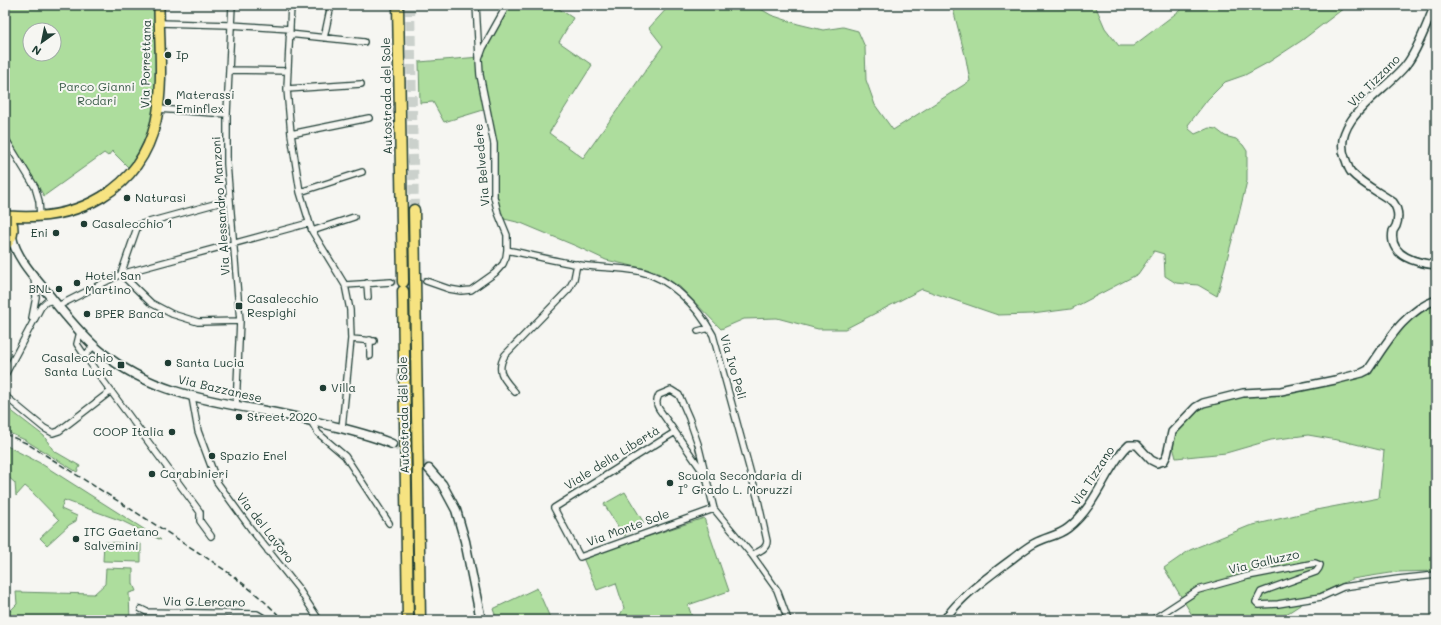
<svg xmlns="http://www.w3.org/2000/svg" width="1441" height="625" viewBox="0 0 1441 625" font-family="Mali,sans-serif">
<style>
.green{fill:#addd9d;stroke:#668d68;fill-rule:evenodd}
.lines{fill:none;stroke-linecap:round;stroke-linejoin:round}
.minor-tunnel{stroke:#cbd1cc;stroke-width:5.5;stroke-dasharray:5.5 3;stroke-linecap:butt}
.secondary-tunnel{stroke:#cbd1cc;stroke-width:8;stroke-dasharray:8 4;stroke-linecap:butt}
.motorway-tunnel{stroke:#cbd1cc;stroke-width:10;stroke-dasharray:10 5;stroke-linecap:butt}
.minor-casing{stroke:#1f3d34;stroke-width:8}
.tertiary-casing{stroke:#1f3d34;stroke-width:10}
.secondary-casing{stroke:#1f3d34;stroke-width:11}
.primary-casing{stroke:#1f3d34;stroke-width:12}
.motorway-casing{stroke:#1f3d34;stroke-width:13}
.minor{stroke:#f6f6f2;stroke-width:5.5}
.tertiary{stroke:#f6f6f2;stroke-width:7}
.secondary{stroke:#f6f6f2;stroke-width:8}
.primary{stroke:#f6e381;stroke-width:9}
.motorway{stroke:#f6e381;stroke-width:10}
.rail{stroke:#1f3d34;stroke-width:1.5;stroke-dasharray:6 3;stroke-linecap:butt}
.poi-dot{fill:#1f3d34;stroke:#f6f6f2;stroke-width:1.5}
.labels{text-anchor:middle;stroke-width:4;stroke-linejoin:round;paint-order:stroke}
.poi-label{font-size:12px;fill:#1f3d34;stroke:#f6f6f2;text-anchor:start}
.street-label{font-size:12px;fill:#1f3d34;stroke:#f6f6f2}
.park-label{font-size:12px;fill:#3b5d49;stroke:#f6f6f2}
</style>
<rect width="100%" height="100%" fill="#f6f6f2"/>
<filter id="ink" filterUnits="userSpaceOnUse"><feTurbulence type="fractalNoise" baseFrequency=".025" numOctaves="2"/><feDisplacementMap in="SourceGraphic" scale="8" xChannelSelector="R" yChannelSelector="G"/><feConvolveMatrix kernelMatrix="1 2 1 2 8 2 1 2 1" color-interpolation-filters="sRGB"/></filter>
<g filter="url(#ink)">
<path class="green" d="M5,5H155C156,40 160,81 153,115C148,135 139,152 129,168L112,151L108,156L104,153L44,196L10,140H5ZM30,30H54V54H30Z
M508,5H553L573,18L559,42L592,65L549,133L583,158L663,46L649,28L670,5H754L771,15L798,24L823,30L843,27L858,31L865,47L866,80L875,105L893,130L970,81L966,59L952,5H1095L1105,28L1119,46H1133L1187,5H1348L1301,41L1269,62L1245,75L1225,82L1208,99L1188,125L1189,129L1195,134L1209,128L1216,129L1225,136L1236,139L1243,145L1247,151V181L1238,218L1217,296L1198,285L1176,283L1165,276L1164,254L1154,251L1138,274L1071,309L1032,314L998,315L922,289L845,329H818L777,318L744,319L721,329L680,287L655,271L606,260L576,246L521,223L500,218L494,198L496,143L490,108L444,122L433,102L420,103L419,62L480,57Z
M1436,299V571L1397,572L1352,579L1314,596L1277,620H1195L1164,568L1190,550L1249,526L1321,509L1379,498L1384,451L1343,441L1308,435L1271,440L1226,453L1176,458L1172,443L1179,425L1204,404L1365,372L1400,324Z
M5,406L44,436L51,447L54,451L80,466L77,472L25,440L5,431Z
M5,445L40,463L161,540L122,521L64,500L61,509L77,516L76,521L69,525L47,545L40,538L59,520L31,491L25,486L16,496L15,483L5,474Z
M625,492L644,523L624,536L604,504Z
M704,518L729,591L688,605L693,620H622L620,615L624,608L616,583L597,590L583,558Z
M104,542L141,544V562L103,561Z
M106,568L133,569V584L136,591L129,593L130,620H8L7,614L17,604L16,592L94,594L105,584Z
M537,588L551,620H497L493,609Z"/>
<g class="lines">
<path class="minor-tunnel" d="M391,282L426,281"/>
<path class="secondary-tunnel" d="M392,444L410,454L429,469"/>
<path class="motorway-tunnel" d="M410,5L414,210"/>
<g class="minor-casing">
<path id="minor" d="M232,5L227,114V164L240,321L236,406
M291,5L287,89L291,134L300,192L312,231L345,285L350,310L351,339L342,428
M476,5L479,57
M159,23L230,25L290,29
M289,34L364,42
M324,38L331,5
M229,70L288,71
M287,89L361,84
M158,109L227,114
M291,134L369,118
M5,138L35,187L39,201L40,216
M300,192L362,172
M312,231L354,217
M507,250C531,255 555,261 580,265C599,268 619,267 638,271C670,277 698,307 713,335L758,500L767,541C767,549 759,551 752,555
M121,274L138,225L229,200
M121,274L151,303L172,314L198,322L240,321
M426,281L449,289L461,291L471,290L495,273L503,264L506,257L507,250V235L498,213L494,197V144L480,75L479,59L483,48L507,5
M367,283L368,297
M345,285L391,282
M58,306L121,274L309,223
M32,318L36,297L34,278
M698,331L709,328
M80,332L77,344L85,356L94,345
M351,339L374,341
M370,340V356
M85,356L200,512V521L211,536
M5,375L41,307L46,302L53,300
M515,392C504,379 495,372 505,355L569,289L574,279L577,264
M5,396L44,428L53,433L59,431L111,391
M192,397L198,431L217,482L251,529L298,588L319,620
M311,421L318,433L345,456L389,523
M675,432L554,508L580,557L714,509
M705,475L659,409C656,404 656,401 659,395L671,390L679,395L689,418L698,444L714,509L752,555L777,590L788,620
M268,551L279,542
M141,609L147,612L257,614L267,620
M1152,620L1198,590L1248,576L1315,563L1320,565L1319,568L1316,572L1261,592L1256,602L1259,605L1278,604L1321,597L1343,587L1398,579L1436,575"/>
</g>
<g class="tertiary-casing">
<path id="tertiary" d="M1435,5C1427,23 1418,50 1406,65C1386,91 1330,120 1345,158C1347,162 1348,168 1351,172C1363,185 1379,192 1393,202C1398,209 1399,218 1396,226C1396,226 1393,231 1393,231C1388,257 1418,263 1436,265
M944,620C962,595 988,577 1012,559C1020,553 1027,547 1035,543C1046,537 1058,536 1068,528C1085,515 1096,495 1106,477C1113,465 1119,454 1129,445H1137L1151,460L1157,463L1164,461L1167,455L1172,432L1196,407L1203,403L1243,393L1281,391L1335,380L1362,373L1368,370C1387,343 1403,312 1436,300"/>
</g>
<g class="secondary-casing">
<path id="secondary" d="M12,237C16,259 39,282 53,300C68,318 82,336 100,351C147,390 202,400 260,410C282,414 304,419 325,424C348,430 371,435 392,444
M429,469L442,484L456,510L465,541L481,620"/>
</g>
<g class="primary-casing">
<path id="primary" d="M9,216C76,222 140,191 156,121C164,84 159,43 159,5
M5,246C15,237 16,223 6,214"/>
</g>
<g class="motorway-casing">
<path id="motorway" d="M398,5L403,282
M414,210L420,620
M403,291L408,620"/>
</g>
<use href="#minor" class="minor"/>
<use href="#tertiary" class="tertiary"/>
<use href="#secondary" class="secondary"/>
<use href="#primary" class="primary"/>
<use href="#motorway" class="motorway"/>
<path class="rail" d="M5,434L26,443L47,456C89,483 131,509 173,536C212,561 252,586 283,620"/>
</g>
</g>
<g class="poi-dot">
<circle cx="168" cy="55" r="4"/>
<circle cx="168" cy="102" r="4"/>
<circle cx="127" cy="198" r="4"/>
<circle cx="84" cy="224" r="4"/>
<circle cx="56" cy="233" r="4"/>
<circle cx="77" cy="283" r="4"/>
<circle cx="59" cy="289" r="4"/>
<rect x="235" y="302" width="8" height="8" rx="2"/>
<circle cx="87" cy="314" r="4"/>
<circle cx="168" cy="363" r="4"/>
<rect x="117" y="361" width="8" height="8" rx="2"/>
<circle cx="323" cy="388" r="4"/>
<circle cx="239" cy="417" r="4"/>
<circle cx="172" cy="432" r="4"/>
<circle cx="212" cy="456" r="4"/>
<circle cx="152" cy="474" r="4"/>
<circle cx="670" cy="483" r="4"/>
<circle cx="76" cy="539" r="4"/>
</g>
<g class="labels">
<g class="poi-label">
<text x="176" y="59">Ip</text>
<text x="176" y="99">Materassi<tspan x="176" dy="14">Eminflex</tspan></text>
<text x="135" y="202">Naturasì</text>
<text x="92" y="228">Casalecchio 1</text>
<text x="48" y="237" text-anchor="end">Eni</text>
<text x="85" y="280">Hotel San<tspan x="85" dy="14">Martino</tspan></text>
<text x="51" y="293" text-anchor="end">BNL</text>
<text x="247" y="303">Casalecchio<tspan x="247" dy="14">Respighi</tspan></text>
<text x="95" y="318">BPER Banca</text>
<text x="113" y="362" text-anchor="end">Casalecchio<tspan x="113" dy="14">Santa Lucia</tspan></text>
<text x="176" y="367">Santa Lucia</text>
<text x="331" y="392">Villa</text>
<text x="247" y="421">Street 2020</text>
<text x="164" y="436" text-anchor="end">COOP Italia</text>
<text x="220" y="460">Spazio Enel</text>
<text x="160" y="478">Carabinieri</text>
<text x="678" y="480">Scuola Secondaria di<tspan x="678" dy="14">I° Grado L. Moruzzi</tspan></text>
<text x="84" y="536">ITC Gaetano<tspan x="84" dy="14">Salvemini</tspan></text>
</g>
<g class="street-label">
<text transform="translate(146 64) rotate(-89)" y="4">Via Porrettana</text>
<text transform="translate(1374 81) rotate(-45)" y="4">Via Tizzano</text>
<text transform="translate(387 96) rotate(-91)" y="4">Autostrada del Sole</text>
<text transform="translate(482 165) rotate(-95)" y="4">Via Belvedere</text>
<text transform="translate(221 206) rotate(-94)" y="4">Via Alessandro Manzoni</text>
<text transform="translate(733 367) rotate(74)" y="4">Via Ivo Peli</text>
<text transform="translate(220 389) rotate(13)" y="4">Via Bazzanese</text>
<text transform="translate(404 415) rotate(-91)" y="4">Autostrada del Sole</text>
<text transform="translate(612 458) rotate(-32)" y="4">Viale della Libertà</text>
<text transform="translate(1093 476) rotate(-57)" y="4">Via Tizzano</text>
<text transform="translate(265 528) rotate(52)" y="4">Via del Lavoro</text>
<text transform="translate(628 528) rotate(-20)" y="4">Via Monte Sole</text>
<text transform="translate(1264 562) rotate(-13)" y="4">Via Galluzzo</text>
<text transform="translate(204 602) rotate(1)" y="4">Via G.Lercaro</text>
</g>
<g class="park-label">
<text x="97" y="91">Parco Gianni<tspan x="97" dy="14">Rodari</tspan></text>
</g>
</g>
<rect width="1441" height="625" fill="none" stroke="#f6f6f2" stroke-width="20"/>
<rect x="10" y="10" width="1421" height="605" fill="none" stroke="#1f3d34" stroke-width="1.5" filter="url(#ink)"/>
<g transform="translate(42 42) rotate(213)"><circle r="19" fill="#f6f6f2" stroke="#a0aca6"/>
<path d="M0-3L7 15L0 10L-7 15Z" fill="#1f3d34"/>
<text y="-6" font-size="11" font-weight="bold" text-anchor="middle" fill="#1f3d34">N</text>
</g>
</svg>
